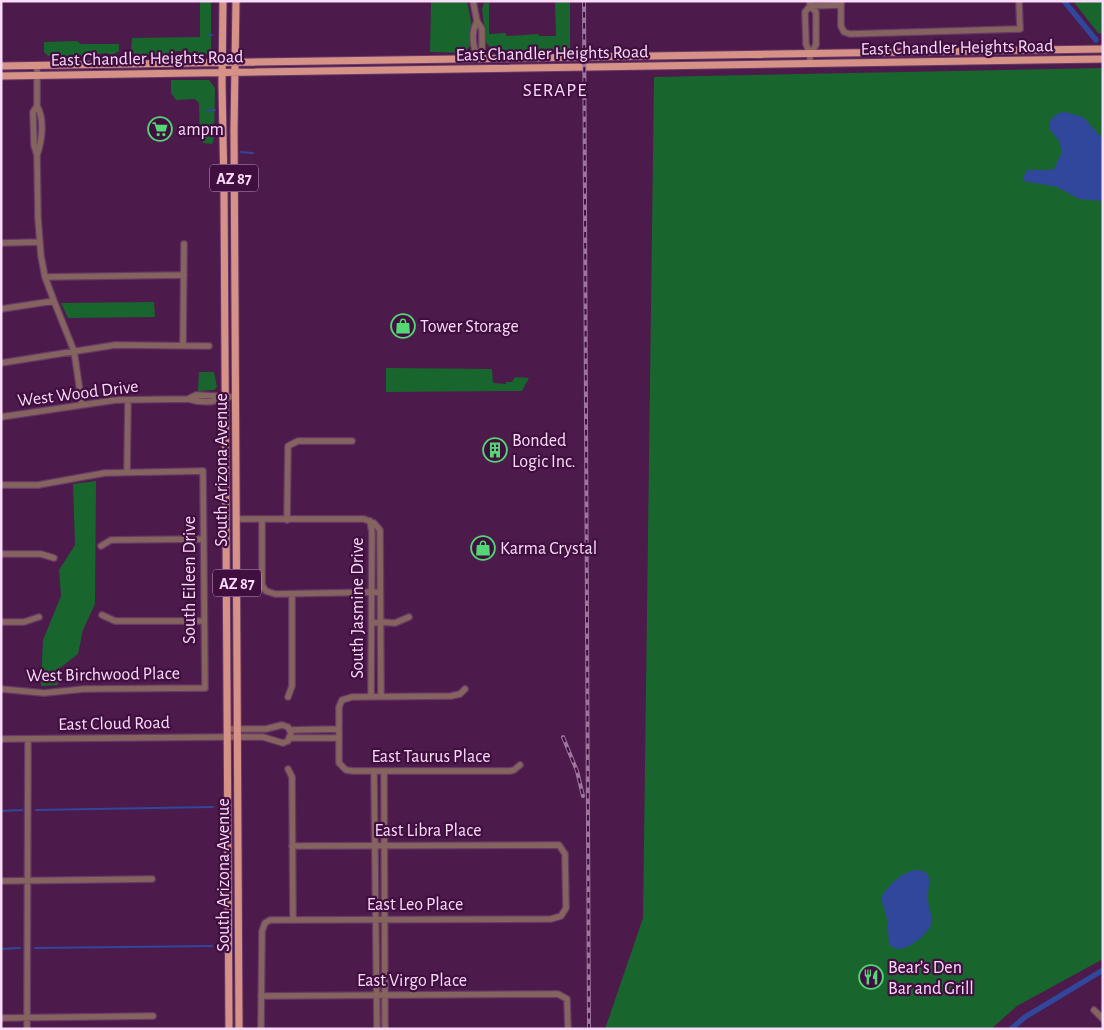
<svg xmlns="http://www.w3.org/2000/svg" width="1104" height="1030" viewBox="0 0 1104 1030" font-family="'Alegreya Sans',sans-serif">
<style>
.green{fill:#19652e}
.water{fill:#30479b}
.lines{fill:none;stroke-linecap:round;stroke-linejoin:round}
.stream{stroke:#30479b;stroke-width:2}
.canal{stroke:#30479b;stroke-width:5.5}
.minor-casing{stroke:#683967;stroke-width:8}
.major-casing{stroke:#683967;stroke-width:9}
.minor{stroke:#85635e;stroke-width:5.5}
.major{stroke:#d79288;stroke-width:7}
.rail-casing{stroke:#9e759d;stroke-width:4}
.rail{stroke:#400f40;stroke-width:2;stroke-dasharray:5.5;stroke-linecap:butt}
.labels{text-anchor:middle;stroke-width:4.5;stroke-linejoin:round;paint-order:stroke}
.shield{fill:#400f40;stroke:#c29ec1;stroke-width:1}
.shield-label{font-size:16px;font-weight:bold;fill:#fadbf8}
.street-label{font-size:18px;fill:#fadbf8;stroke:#400f40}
.poi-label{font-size:18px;fill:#fadbf8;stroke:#400f40;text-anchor:start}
.neighbourhood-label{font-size:19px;letter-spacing:1px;fill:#fadbf8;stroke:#400f40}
</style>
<rect width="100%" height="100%" fill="#4c1a4b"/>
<path class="green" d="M200,1H211V50L208,54H196L186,51H177L166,54L135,55L131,50L132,38L200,37Z
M431,1H467L471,21V45L464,53L430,52Z
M559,1H570V51L492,50L486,42L482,9L484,3H489V34L506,33V36L539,34V36H556L555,3Z
M1073,1H1103V34L1098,33Z
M77,41L81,44H119V51L112,55L106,53L83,56H48L44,52V42Z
M1103,68V959L1017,1006L991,1029H605L643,918L654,77Z
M171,80H209L215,88L214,138L212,144L203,143L200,139L199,103L195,99L176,100L171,93Z
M154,302L155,317L68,318L61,303Z
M386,368L492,369L493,383L506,384V382H512L515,377L529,378L522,391L386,392Z
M199,372H214L217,387L214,390L198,391Z
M96,481L95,604L83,630L78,654L56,671L58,685L41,686L43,640L61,596L59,570L75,545L73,484Z"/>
<path class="water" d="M1065,112L1083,117L1103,139V201L1079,199L1057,187L1024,181L1023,178L1027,170H1047L1054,169L1062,152L1059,141L1049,128C1049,119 1055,113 1065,112Z
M916,870C937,870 926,889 928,901C929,910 934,918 930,927C924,938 899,958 889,944L887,918L881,898C888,885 902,872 916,870Z"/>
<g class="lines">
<path class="stream" d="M209,35H212
M207,110H215
M241,152L253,153
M36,810L213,807
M1,811L22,810
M35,948L212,946
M1,949L20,948"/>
<path class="canal" d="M1064,1L1096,40
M1011,1029L1025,1017L1103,970"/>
<g class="minor-casing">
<path id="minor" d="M473,1L477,21L482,29V49L478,58
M810,1V6L805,12L806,44L810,54V64
M841,1V26L844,32L850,34L1020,29L1019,1
M810,6L816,12V45L810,54
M810,6L841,5
M477,21C471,33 473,47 478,58
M37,65V106L33,112L34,145L37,155L38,218L41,256L45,277L54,301L74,351L82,405
M37,106C45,119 42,141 37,155
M1,243L39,242
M45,277L184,275
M1,309L54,301
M183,345L184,244
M1,363L115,345L209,346
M188,399L196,395L236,397
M1,417L116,400L188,399C201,403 213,403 225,398
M127,472L128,400
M1,485H38L105,473L203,471L205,688L84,689L44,693L1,689
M237,519H364L374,523L380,530L381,696
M262,520V585L266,591L275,594L380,592
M287,520L288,446L298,441H352
M370,521L372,532L371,696
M101,546L111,540L203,539
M1,554H41L54,558
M102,615L115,621H204
M1,622H24L39,617
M372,623L381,622L395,623L409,617
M465,689L460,694L451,696L352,697L342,700L339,707V763L346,770L353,771H510L514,770L520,765
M288,697L292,686V594
M290,730L339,729
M289,738H339
M1,739L227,737H263L283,743L288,741L291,733L288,727L282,725L266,729H227
M288,769L292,777L293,919
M374,771L377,1029
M384,771L385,1029
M1,881L152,879
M261,996L558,994L567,999L568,1029
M1094,1010L1103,1019
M1,1018L153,1016
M27,1029L28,739
M261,1029L262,931L265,923L270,920L551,919L561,916L566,908L565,854L559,845L292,846"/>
</g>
<g class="major-casing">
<path id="major" d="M223,1L222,83L224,191L229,1029
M236,1L234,130L239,1029
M1,66L1103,49
M1,76L1103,59"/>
</g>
<use href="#minor" class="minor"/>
<use href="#major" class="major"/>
<g class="rail-casing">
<path id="rail" d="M584,1L589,1029
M563,737L577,771L583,796"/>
</g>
<use href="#rail" class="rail"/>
</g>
<defs>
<g id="supermarket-ring" transform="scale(1.25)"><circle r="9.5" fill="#400f40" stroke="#53d673" stroke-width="1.5"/><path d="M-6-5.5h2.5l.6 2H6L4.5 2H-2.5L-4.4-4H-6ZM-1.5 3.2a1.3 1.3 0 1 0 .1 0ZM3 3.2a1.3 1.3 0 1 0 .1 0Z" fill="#53d673"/></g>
<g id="shop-ring" transform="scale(1.25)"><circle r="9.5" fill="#400f40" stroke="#53d673" stroke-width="1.5"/><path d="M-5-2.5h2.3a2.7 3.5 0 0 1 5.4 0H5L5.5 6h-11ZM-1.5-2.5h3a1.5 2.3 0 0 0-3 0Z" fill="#53d673"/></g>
<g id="building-ring" transform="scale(1.25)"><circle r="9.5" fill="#400f40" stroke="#53d673" stroke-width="1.5"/><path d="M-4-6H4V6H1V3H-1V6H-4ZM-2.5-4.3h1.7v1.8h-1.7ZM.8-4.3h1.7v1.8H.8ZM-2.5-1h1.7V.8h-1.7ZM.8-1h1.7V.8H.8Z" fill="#53d673"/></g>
<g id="restaurant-ring" transform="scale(1.25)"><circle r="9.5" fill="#400f40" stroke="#53d673" stroke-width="1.5"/><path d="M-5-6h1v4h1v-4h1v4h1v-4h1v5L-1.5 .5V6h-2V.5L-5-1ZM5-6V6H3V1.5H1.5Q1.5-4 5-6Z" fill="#53d673"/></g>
</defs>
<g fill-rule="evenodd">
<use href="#supermarket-ring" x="160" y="129"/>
<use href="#shop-ring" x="403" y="326"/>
<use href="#building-ring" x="495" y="450"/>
<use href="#shop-ring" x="483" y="548"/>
<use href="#restaurant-ring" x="871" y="977"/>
</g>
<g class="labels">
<g class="shield">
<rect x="210" y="164.5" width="48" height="27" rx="4"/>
<rect x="213" y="569.5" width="48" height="27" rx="4"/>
</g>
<g class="shield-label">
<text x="234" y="184">AZ 87</text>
<text x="237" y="589">AZ 87</text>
</g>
<g class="street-label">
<text transform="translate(957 47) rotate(-1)" y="6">East Chandler Heights Road</text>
<text transform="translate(552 53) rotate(-1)" y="6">East Chandler Heights Road</text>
<text transform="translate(147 58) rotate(-1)" y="6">East Chandler Heights Road</text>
<text transform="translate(78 393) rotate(-7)" y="6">West Wood Drive</text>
<text transform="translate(221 470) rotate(-90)" y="6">South Arizona Avenue</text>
<text transform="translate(189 580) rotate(-90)" y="6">South Eileen Drive</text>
<text transform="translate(357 608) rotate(-90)" y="6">South Jasmine Drive</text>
<text transform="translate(103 674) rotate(-1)" y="6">West Birchwood Place</text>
<text transform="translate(114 723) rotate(-1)" y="6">East Cloud Road</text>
<text x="431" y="762">East Taurus Place</text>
<text x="428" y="836">East Libra Place</text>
<text transform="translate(223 875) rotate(-90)" y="6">South Arizona Avenue</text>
<text x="415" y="910">East Leo Place</text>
<text x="412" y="986">East Virgo Place</text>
</g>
<g class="poi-label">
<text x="178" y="135">ampm</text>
<text x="420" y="332">Tower Storage</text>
<text x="512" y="446">Bonded<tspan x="512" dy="21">Logic Inc.</tspan></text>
<text x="500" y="554">Karma Crystal</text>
<text x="888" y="973">Bear’s Den<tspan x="888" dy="21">Bar and Grill</tspan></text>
</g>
<g class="neighbourhood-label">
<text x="555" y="96">SERAPE</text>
</g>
</g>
<rect width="1104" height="1030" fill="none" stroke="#fadbf8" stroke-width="5"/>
</svg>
